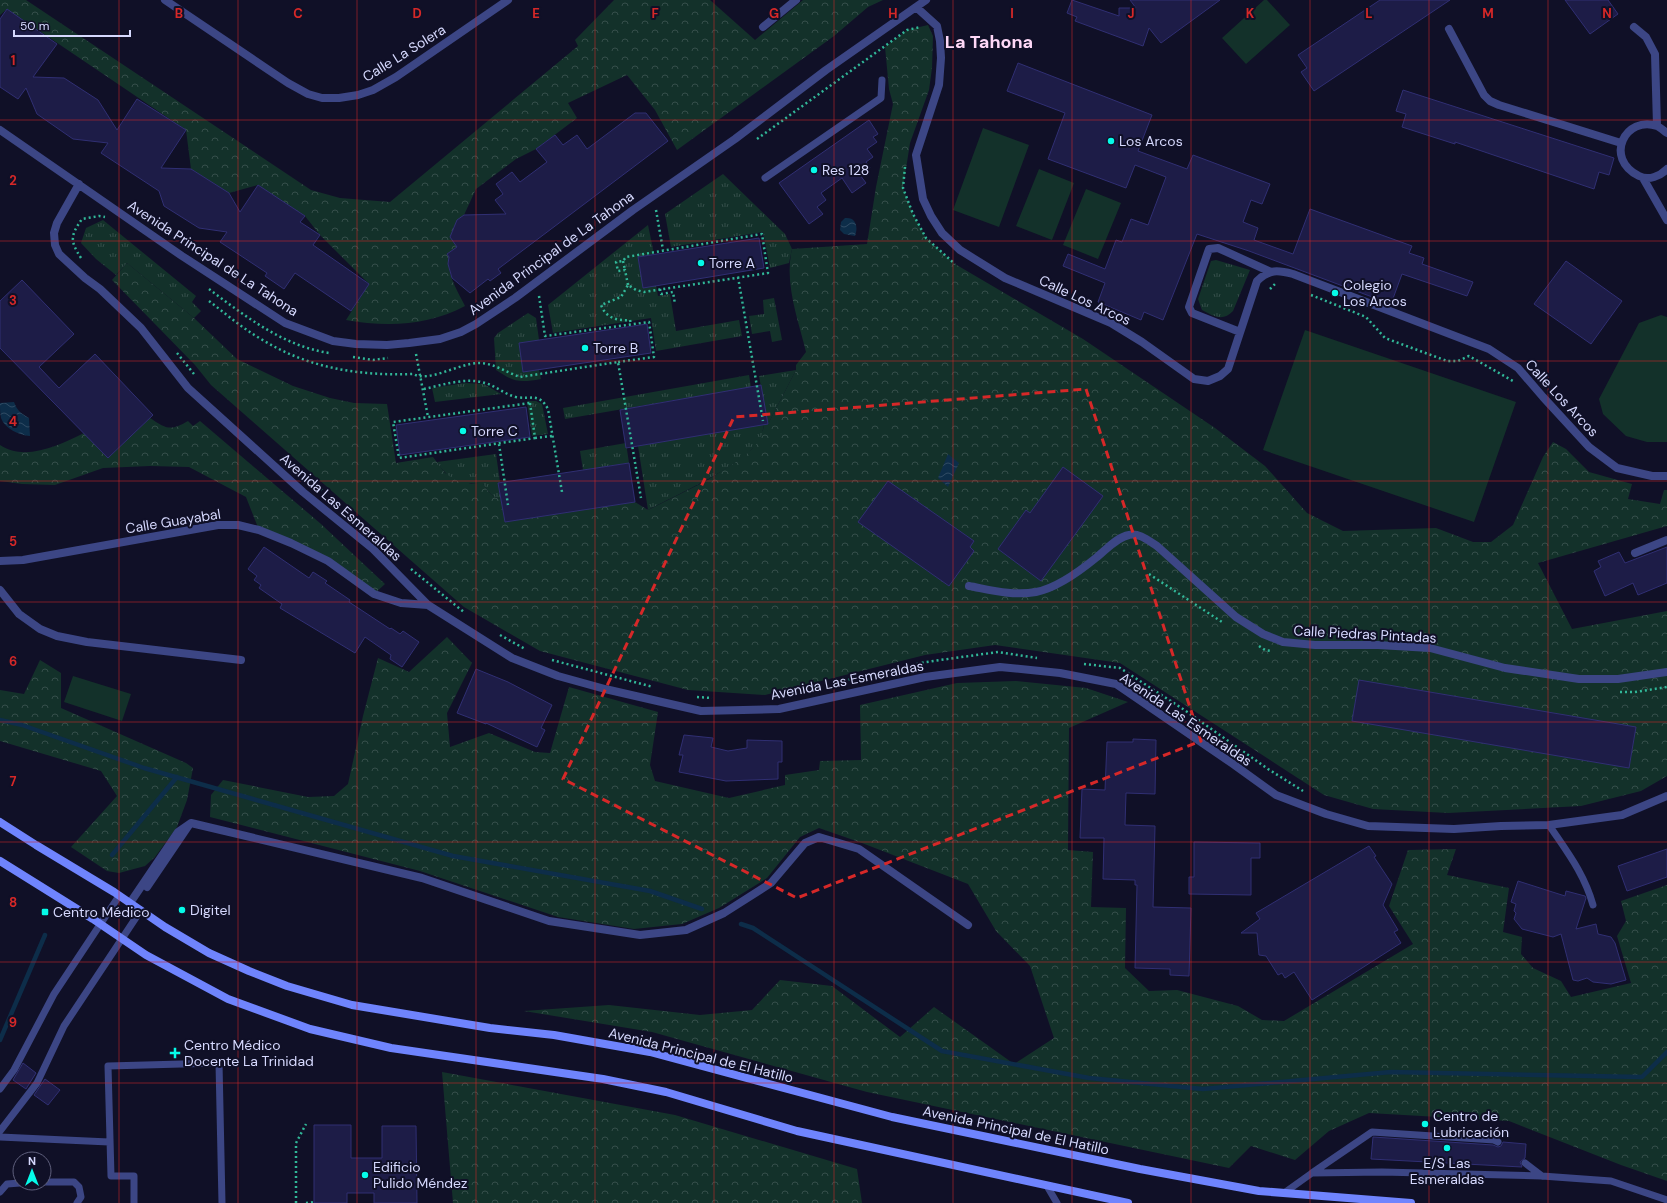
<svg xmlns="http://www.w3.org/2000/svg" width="1667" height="1203" viewBox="0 0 1667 1203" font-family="'DM Sans',sans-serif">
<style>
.forest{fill:url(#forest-crowns)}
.park{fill:url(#park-tufts)}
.pitch{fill:#13312a}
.water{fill:url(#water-waves)}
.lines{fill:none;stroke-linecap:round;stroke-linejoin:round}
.stream{stroke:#0d2d49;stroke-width:4.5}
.building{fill:#1d1c47;stroke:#302f73}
.path{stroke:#31b798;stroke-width:2.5;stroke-dasharray:2 3;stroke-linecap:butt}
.lane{stroke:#3c4685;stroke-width:7}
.street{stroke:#3c4685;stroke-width:8}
.secondary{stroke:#6f84fd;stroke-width:8}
.marked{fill:none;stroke:#d62828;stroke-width:3;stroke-dasharray:8 5;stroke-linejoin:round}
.grid{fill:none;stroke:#d62828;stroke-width:1;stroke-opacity:0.55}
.poi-dot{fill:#05fbe9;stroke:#101027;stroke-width:1.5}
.labels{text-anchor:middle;stroke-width:4;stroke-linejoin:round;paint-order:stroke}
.street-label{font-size:14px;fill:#d6d9fe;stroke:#101027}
.poi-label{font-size:14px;fill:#d6d9fe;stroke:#101027;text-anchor:start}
.district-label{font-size:18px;font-weight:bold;fill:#fed8f7;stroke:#101027}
.grid-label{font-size:13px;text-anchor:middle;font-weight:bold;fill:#d62828;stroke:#101027;stroke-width:4;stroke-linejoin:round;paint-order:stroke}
</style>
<defs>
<pattern id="forest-crowns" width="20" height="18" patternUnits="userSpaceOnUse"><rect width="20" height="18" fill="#13312a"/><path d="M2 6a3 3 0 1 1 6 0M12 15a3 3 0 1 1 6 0" fill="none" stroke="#354e4a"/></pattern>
<pattern id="park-tufts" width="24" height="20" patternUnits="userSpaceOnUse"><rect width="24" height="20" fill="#13312a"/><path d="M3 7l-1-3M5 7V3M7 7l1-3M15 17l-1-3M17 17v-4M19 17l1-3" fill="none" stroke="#354e4a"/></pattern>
<pattern id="water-waves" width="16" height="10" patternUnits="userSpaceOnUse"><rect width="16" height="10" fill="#0d2d49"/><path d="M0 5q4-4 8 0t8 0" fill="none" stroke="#304b64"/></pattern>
</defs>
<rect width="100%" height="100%" fill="#101027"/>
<path class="forest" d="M0,0H26L311,190L340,198L390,202L578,46L575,40L614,0H710L755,40L803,0H883L868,7L834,36L677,150L655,110L627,75L568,103L577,118L536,149L516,159L476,189L464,215L457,247L447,254L449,257C446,273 458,292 465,306C428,326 386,327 346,320L369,284L320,235L305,216L258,185L229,193L191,169L186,130L7,9L0,15Z
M928,25L933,36L932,68L929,90L910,143L903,188L913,214L926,238L955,264L1083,339L1215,428L1265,466L1307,513L1343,531L1436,528L1473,542H1491L1513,525L1543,457L1553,442L1566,449L1589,472L1632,484L1628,499L1660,504L1664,490H1667V526L1538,563L1572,629L1667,611V776L1641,791L1581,806L1448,813L1373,809L1324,795L1120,663L995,645L925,655L765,695L688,690L540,651L464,607L211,385L195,365L112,280L127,263L194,318L237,359L293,386L330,398L354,403L387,404L396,463L433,457L445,473L471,484H483C488,491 492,498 501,499L505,522L635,502L648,510L706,481L734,463L752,449L763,430L764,424H768L796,370V365L806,352C798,319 784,283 792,249L867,244L876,187L893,104L889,89L885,47L907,30Z
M150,418C165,428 170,432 188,421L193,426L200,421L321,524L385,584L374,594L328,561L259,530L246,497L189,467L150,466L103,468L55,485L22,484L0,481V445C25,462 60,445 84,433L108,458Z
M447,637L472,663L447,713L450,747L489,733L535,752L550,753L569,687L658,712L650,765L655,781L729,798L785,785V775L819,770L820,761L861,760L860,705L957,683L1016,681L1086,688L1128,702L1069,728L1068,850L1093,852L1091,907L1126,908L1125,968L1149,991L1177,990L1238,1006L1262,1020L1284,1021L1413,944L1389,906L1408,850L1456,849L1447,875L1509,888L1503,932L1522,937L1521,954L1533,968L1561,981L1571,997L1631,983L1617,936L1626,921L1621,901L1667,885V1181L1621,1165L1509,1121L1369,1113L1329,1131L1295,1160L1251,1146L1229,1168L867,1092L652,1032L524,1011L609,1005L700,1015L752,1010L780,980L832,986L900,1037L934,1007L1014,1064L1054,1038L1030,966L996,931L968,884L862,843L819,828L800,837L767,878L719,908L682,924L634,929L558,917L420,871L210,817L211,795L223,780L308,797L334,796L348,784L363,716L378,658L409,672Z
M40,660L61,673V708L186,763L193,768L187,800L177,827L155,857L145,866L119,873L107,871L71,847L117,796L101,771L0,741V690L24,694Z
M442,1072L675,1115L857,1169L862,1203H453Z"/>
<path class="park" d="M723,174L785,234L792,249L789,263L770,268L763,232L671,247L665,214Z
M103,220L196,296L192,302L201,311L194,318L127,263L116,275L96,259L81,243L86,228Z
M648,225L654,254L638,257L643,288L656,285L658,296L670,294L676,331L739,320L742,336L656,351L651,318L553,333L548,305Z
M1216,260L1250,270L1233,311C1223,322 1213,316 1202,310L1198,299L1211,261Z
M774,298L782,340L772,342L770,331L752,334L749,316L764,314L763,300Z
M528,313L536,318L539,340L519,343L523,372L539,370L541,379C519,383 514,382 496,370L494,338L498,333Z
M796,370L768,424L759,376Z
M749,375L751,387L565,419L563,408Z
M465,383L484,384L501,394L435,402L432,388Z
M527,401H536L542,404L548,434L532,436Z
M764,424C763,429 762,435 760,439C745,465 676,495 648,510L638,446Z
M626,443L629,463L583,470L580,451Z
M496,454L500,482L498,483L501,499C492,498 488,491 483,484C461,484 449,481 437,462Z"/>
<path class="pitch" d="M1264,0H1267L1290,25L1246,64L1222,38Z
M983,128L1029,145L999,227L953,210Z
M1039,169L1074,183L1052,240L1016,226Z
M1086,189L1121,203L1098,259L1063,245Z
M1661,315L1667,317V442H1647L1626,436L1603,414L1599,399L1639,323Z
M1305,330L1516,402L1474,522L1263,450Z
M73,676L131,694L122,721L64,702Z"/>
<path class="water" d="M845,218C857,217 858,228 855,236L844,234L840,230L841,222Z
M14,402C17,411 22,414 29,418L30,436C19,435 5,429 1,418C0,414 0,407 0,403Z
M948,454L959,463L948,487L938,478Z"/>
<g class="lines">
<path class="stream" d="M0,720L22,725L144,768L453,856L650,891L702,909
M112,855L177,777
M741,924L753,928L942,1051L1089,1078L1203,1089L1391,1072L1642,1077L1667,1052
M0,1040L45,935"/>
</g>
<path class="building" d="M1072,0L1119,16V8H1136L1130,0H1220L1161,43L1149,28L1143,46L1075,21L1077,17L1067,13Z
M1380,0H1450L1314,91L1301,72L1307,68L1298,55Z
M1565,0H1608L1618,14L1590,34Z
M7,9L57,44L33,77L64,78L98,100L117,130L137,99L186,130L161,168L191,169L229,193L240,212L258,185L305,216L300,222L320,235L313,245L369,284L351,311L295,273L284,289L265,276L267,273L220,242L227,232L199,228L164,206L159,191L101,153L108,143L73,139L37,114L26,88L18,99L0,87V19Z
M1018,63L1152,115L1138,151L1187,169L1193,155L1270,184L1262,204L1251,200L1243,222L1258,228L1254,240L1293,254L1310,209L1412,246L1409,253L1424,258L1422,264L1473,282L1467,296L1402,274L1391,304L1249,251L1197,234L1163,320L1144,312L1141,320L1098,302L1105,283L1063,266L1068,254L1105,269L1116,240L1122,242L1131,219L1148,225L1166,177L1135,165L1126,188L1048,159L1065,113L1007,91Z
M1403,90L1614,158L1609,175L1599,172L1594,189L1455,142V144L1402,127L1406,114L1396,111Z
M635,113H646L668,141L498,269L501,273L490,281L488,279L470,293L452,278L448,264L449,257L447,254L457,247L450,237L457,220L464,215L506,214L495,200L503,194L496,184L512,172L520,182L547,162L536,149L555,135L563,145L577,135L587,149Z
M869,120L878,134L873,137L877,142L867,149L873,157L866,162L870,168L860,175L866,183L852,193L842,178L821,193L826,200L817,207L823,214L809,224L779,183Z
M759,238L764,268L643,288L638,257Z
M1566,261L1622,301L1591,344L1534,304Z
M22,280L74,334L39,367L59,388L95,354L153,415L108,458L0,348V301Z
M647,324L651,353L523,372L519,343Z
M761,385L768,424L626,448L620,410Z
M526,407L530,437L400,455L396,425Z
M629,463L635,502L505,522L498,483Z
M1063,467L1103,496L1041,581L998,549L1026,510L1030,513Z
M888,481L974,541L970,547L974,551L949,586L858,522Z
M264,547L309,578L313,572L327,581L325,583L350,600L349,602L390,629L391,628L400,634L403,631L419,642L402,667L390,659L391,655L365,637L355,653L280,608L282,604L259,588L261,585L254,580L257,576L248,569Z
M1667,547V583L1638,595L1633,583L1605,596L1594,571L1601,567L1598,561L1619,552L1625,563Z
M476,669L508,682L552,705L541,728L545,730L537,747L486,723V724L457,713Z
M1359,680L1636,727L1629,768L1352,721Z
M684,735L713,738L711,747L728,751L747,748V740L782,741V762H778V779L726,781L679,772L683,755H679Z
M1133,739L1156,740L1155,794L1126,793L1125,825L1155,826L1153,907L1191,908L1189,976L1170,975V969L1135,968L1137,885H1135V880L1103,879L1104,838H1080L1082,789L1105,790L1107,742H1133Z
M1194,842L1260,843V858H1251V895L1189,894V877H1194Z
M1369,846L1376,856L1374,857L1392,884L1383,905L1398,930L1394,932L1401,943L1312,1000L1294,972L1285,978L1282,973L1278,975L1266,956L1259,955L1257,933H1241L1260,919L1256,913Z
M1667,849V877L1627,891L1618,866Z
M1518,881L1565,896L1566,891L1585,896L1586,898L1576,929L1596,924L1598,934L1611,937L1615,943L1626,980L1611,984L1593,982L1587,978L1578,981L1573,980L1561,934L1553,937L1522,929L1514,919L1516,913L1514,911L1516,904L1511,902Z
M23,1063L36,1073L26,1089L13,1080Z
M45,1079L60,1090L48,1105L34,1095Z
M314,1125H351V1158H382V1126H416L417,1203H374V1193H347V1203H314Z
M1373,1137L1493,1145L1498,1147L1501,1146L1503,1142L1526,1144L1525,1158L1520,1162L1522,1167L1371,1159Z"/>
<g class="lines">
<path class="path" d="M757,139L907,30L921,27
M905,167L903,188L913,214L926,238L955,264
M656,210L663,250
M81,258C70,241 70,236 82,219L99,216L105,217
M623,261L625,270
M738,277L763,421
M628,285L625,270L618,271L616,262L623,261L626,257L762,234L768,273L644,292L636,290L628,285L621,297L601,305C606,318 617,321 630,320L631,324
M209,289C245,316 283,346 329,353
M660,289L661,294L673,292L675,304
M1270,289L1275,284
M1311,295L1366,317L1385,338L1447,361H1458L1469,356L1513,381
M539,296L545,336L649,322L654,357L618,362
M209,301C226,314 242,328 261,339C308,368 358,376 413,374C429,383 459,363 479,363C493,363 506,372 520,377L618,362L641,498
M177,353L194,374
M416,354L428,417
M353,357L373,360L388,358
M424,389C442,385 466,377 485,383C496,386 504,394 516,397C531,400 539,392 548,409L562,492
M530,403L535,438L399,458L393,422Z
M535,438L552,436
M499,444L508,505
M294,466L324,492
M411,569L465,613
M1149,574L1222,622
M500,635L525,649
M1259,646L1265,650L1271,651
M552,660L653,687
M1084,664L1120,668L1183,709L1268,769L1303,791
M834,683L926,662L998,652L1037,658
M1620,692H1635L1667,687
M697,697L712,698
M296,1203V1143L306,1124
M306,1203L314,1202"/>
<path class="lane" d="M765,178L881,98L882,80
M1549,825C1567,852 1584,873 1593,905
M0,1089L14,1070L54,994L119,896
M0,1131L37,1083L64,1026L141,910
M0,1137L109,1142
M1525,1163L1542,1176
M1312,1173L1372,1132L1494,1140L1498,1142
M44,1182H74L79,1187L81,1197L77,1203
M1047,1186L1057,1203
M0,1192L7,1184L20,1183
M1284,1193L1312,1173L1382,1172L1542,1176L1611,1181L1667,1200
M134,1203V1176H111L108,1066L219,1063L222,1203"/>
<path class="street" d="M165,0L288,83L308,94L322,98H339L358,95L373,90L396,77L508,0
M916,7L937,26L940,41L941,58L939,85L916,155L923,199L931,216L942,233L960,250L1005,278L1111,323L1142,342L1194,379L1208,381L1220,376L1228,369L1257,281C1269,269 1278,270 1293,274L1489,349L1518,368L1543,397L1589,447L1617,468L1652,476H1667
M763,27L796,0
M1634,27L1646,37L1655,54L1657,126
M1449,29L1484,95L1490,101L1499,105L1621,143
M0,130L182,256L285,323L333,341L356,344L387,345L409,343L440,339L461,332L476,324L515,298L633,210L735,139L826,70L926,0
M1667,133C1664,131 1660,127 1657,126C1626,115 1603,158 1639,176C1649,181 1660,176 1667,169
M1643,178L1667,220
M79,184L57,223L54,233L55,245L59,254L85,278L100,289L141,328L188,388L303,492L373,549L428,605L512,658L558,676L605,689L701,711L779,709L925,677L1000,667L1060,673L1116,684L1233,764L1276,795L1326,814L1368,826L1454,829L1501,826L1549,825L1622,815L1667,796
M1240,332L1192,313L1189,307L1209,249L1218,248L1271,272
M1635,553L1667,540
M0,561L23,560L218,525H238L259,530L291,543L328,561L374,594L401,603L428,605
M969,586C991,590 1013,596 1036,592C1057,588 1080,571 1097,557C1106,550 1117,537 1129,535C1138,532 1149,541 1157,546L1236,617L1263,634L1283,642L1315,645H1378L1430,648L1505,668L1579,679H1618L1667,672
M0,590L19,614L40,629L57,636L87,642L241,660
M147,887L189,825
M130,903L178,832L191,823L422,878L549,921L640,935L686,930L724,913L771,883L805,843L819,837L859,849L968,925"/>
<path class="secondary" d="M0,822L36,845L114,892L165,927L209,953L249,971L287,986L352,1005L490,1028L554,1035L650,1052L892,1117L1140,1169L1259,1191L1411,1203
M0,861L93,919L146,955L228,999L310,1029L391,1048L603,1079L666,1092L797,1131L1128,1203"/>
</g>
<path class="marked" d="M1086,389L1201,741L797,898L563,779L734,417Z"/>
<path class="grid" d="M119,0V1203M238,0V1203M357,0V1203M476,0V1203M595,0V1203M714,0V1203M834,0V1203M953,0V1203M1072,0V1203M1191,0V1203M1310,0V1203M1429,0V1203M1548,0V1203M0,120H1667M0,241H1667M0,361H1667M0,481H1667M0,602H1667M0,722H1667M0,842H1667M0,962H1667M0,1083H1667"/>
<g class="poi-dot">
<circle cx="1111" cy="141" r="4"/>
<circle cx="814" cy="170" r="4"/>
<circle cx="701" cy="263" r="4"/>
<circle cx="1335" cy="293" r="4"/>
<circle cx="585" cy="348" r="4"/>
<circle cx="463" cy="431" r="4"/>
<circle cx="182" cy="910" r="4"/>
<rect x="41" y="908" width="8" height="8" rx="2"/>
<path d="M173 1047h4v4h4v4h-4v4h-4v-4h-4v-4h4z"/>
<circle cx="1425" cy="1124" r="4"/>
<circle cx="1447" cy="1148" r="4"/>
<circle cx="365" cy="1175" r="4"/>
</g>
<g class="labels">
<g class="street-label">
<text transform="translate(404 53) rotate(-32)" y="5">Calle La Solera</text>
<text transform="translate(551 253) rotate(-36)" y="5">Avenida Principal de La Tahona</text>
<text transform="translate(213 258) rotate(33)" y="5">Avenida Principal de La Tahona</text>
<text transform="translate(1085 300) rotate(25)" y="5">Calle Los Arcos</text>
<text transform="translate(1562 398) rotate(47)" y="5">Calle Los Arcos</text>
<text transform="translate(341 507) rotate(41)" y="5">Avenida Las Esmeraldas</text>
<text transform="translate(173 521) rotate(-9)" y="5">Calle Guayabal</text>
<text transform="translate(1365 634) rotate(3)" y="5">Calle Piedras Pintadas</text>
<text transform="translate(847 680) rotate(-11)" y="5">Avenida Las Esmeraldas</text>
<text transform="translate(1186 719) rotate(34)" y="5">Avenida Las Esmeraldas</text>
<text transform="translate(701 1055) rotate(14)" y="5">Avenida Principal de El Hatillo</text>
<text transform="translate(1016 1130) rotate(12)" y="5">Avenida Principal de El Hatillo</text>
</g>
<g class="poi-label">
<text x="1119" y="146">Los Arcos</text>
<text x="822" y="175">Res 128</text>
<text x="709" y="268">Torre A</text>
<text x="1343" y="290">Colegio<tspan x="1343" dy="16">Los Arcos</tspan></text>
<text x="593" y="353">Torre B</text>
<text x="471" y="436">Torre C</text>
<text x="190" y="915">Digitel</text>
<text x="53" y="917">Centro Médico</text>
<text x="184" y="1050">Centro Médico<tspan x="184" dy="16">Docente La Trinidad</tspan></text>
<text x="1433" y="1121">Centro de<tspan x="1433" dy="16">Lubricación</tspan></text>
<text x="1447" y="1168" text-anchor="middle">E/S Las<tspan x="1447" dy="16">Esmeraldas</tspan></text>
<text x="373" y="1172">Edificio<tspan x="373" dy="16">Pulido Méndez</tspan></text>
</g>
<g class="district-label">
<text x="989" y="48">La Tahona</text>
</g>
</g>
<g class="grid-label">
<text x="179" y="18">B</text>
<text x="298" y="18">C</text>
<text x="417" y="18">D</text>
<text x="536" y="18">E</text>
<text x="655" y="18">F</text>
<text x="774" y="18">G</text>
<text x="893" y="18">H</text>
<text x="1012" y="18">I</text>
<text x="1131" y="18">J</text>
<text x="1250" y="18">K</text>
<text x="1369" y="18">L</text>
<text x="1488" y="18">M</text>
<text x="1607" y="18">N</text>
<text x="13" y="65">1</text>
<text x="13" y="185">2</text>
<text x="13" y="305">3</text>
<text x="13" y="426">4</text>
<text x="13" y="546">5</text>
<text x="13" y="666">6</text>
<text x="13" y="786">7</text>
<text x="13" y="907">8</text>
<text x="13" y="1027">9</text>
</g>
<g transform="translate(32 1171)"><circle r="19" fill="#101027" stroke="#5f607d"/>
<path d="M0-3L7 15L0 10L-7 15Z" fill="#05fbe9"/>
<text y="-6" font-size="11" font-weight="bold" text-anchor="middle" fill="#d6d9fe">N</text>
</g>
<path d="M14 30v6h116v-6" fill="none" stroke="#d6d9fe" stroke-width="2"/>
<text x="20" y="30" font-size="12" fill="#d6d9fe" stroke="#101027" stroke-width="3" paint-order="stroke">50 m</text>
</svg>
